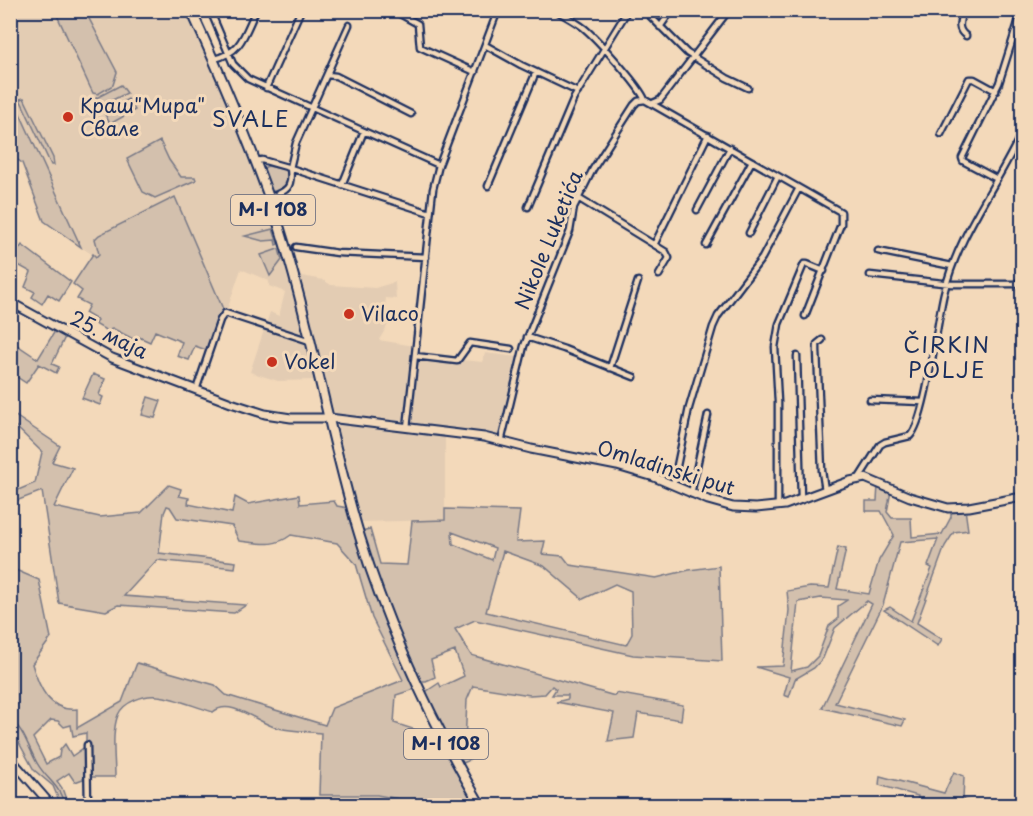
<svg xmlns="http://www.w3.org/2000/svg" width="1033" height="816" viewBox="0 0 1033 816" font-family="'Playpen Sans',sans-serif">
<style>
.built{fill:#e3ccb3}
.green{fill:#d3c0ad;stroke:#777886;stroke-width:1.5;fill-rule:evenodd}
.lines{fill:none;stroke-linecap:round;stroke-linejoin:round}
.stream{stroke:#707282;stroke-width:1.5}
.street-casing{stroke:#1b2f5e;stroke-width:9}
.secondary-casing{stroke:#1b2f5e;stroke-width:11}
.primary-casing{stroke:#1b2f5e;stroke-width:12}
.street{stroke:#f3d9ba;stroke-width:4.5}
.secondary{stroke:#f3d9ba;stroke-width:7}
.primary{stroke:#f3d9ba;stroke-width:8}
.poi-dot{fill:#c8321e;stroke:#f3d9ba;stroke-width:2}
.labels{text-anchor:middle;stroke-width:6;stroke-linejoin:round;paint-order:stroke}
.shield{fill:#f3d9ba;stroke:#5c627a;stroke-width:1.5}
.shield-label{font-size:18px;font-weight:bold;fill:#1b2f5e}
.poi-label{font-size:20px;fill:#1b2f5e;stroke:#f3d9ba;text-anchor:start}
.street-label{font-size:20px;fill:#1b2f5e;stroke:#f3d9ba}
.quarter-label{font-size:22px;letter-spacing:1.5px;fill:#1b2f5e;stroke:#f3d9ba}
</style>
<rect width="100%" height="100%" fill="#f3d9ba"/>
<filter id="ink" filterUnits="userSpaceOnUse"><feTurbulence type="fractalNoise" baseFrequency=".0167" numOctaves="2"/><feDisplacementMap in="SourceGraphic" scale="12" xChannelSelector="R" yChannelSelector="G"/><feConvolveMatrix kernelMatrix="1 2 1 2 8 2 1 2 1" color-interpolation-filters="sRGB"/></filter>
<g filter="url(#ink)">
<path class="built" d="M21,11H54L56,13L90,87L117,72L85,11H187L253,164L294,291L316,380L278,381L250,372L270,312L279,316L285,292L269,286V281L241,269L227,310L223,309L175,197L95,244L99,254L96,257L81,247L11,94L10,15Z
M297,275L323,280L331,285L375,288L395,282L396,299L386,298L384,315L393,316L379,340L414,346L407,416L400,425L340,417L334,413Z
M485,353L518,357L499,437L412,425L418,359L457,363L462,360L483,362Z
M343,424L445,435V520L359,522L336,433L338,425Z"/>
<path class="green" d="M72,11H85L117,72L113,85L98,94L93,93L90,87L56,13Z
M121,85L127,93L100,106L96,98Z
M10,94H11L81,247L44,221L22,163L11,155Z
M24,98L53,158L54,165H51L20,99Z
M128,99L135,110L110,124L104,112Z
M160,141L169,160L181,177H195L196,180L155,198L143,192L127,159Z
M268,166L286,170L289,173L288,185L275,191H271L263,168Z
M175,197L223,309L209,351L195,346L189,360L177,356L182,342L155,331L150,342L139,337L137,341L112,328L109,332L95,324L97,320L85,313L89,305L77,299L82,291L73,284L93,254L96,257L99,254L95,239L99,235Z
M273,229L278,244L276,245L275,240L263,241L245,236Z
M22,245L71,282L59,301L48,294L42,304L32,297L35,292L25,287L31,272L11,261V257L13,258Z
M278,249H279L282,260L270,276L261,255Z
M55,331L65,337L52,364L59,367L56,373L39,364L26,383L11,373V341L38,359Z
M93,374L105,379L99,395L103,397L100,405L82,398Z
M148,397L161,401L155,418L142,415Z
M11,413L60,446L52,462L73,468L54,507L100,517L141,513L169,485L181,489L179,496L189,498L188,504L232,513L235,497L248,504L299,495L300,504L334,501L337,506L348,508L415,689L396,695L394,723L431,735L436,731L478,805H433L377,795H319L321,733C306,731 288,731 274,727C256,721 230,698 213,712C195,707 176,698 158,696C145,694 123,702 118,715C111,733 115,758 115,777H88L75,782L69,773L57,781L62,788L68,805H61L53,786L34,770L13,732L11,730V568L39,580L51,638L32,664C39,687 49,712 77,709V728L122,702L137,663L215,685L226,695L325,725L332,708L403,680L372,618L356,564L337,543L291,535C274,548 260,543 239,541L232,526L177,518L170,507L167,506L164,513L159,553L236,562L235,568L157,560L124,596L246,605L234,613L118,605L106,611L59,603L42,491L11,503V493L35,483L42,452L11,422ZM51,720L58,721L64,727L71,725L73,736L86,733V746L72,756L65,744L60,750L59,757L46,764L33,738Z
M878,485L891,491L887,512L892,518H911L912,537L942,534L951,517V511L965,509L968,530L954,532L945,546L917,623L942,639L938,646L884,610L890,607L911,621L932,568L928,566L938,539L900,542L883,605L835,703L905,720L902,726L822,708L872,604L867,601L835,628L823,658L814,668L795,679L789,697L784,695L789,677L756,667L783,666L789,610L787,591L810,587L829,588L838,547L846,549L837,589L869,594L879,560L894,535L881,511H866V501H877ZM821,598L847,600L838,606V619L829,626L818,656L807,667L791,671L798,602Z
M445,509L520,511L516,542L545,541L542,554L563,556L570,565L656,578L689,570L719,566L722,661L633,655L475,620L455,629L471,655L615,696L616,693L683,705L681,720L638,713L634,738L608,741L614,713L556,702L568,699V695H552L556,689L552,686L545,694L530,695L473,686L467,700L465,744L469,745L472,756L468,761L463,763L444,733L424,693L439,683L441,687L464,676L455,651L431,660L435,677L426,681H419L390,613L361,531L370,529L380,564L407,565L412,521L445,520ZM452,532L495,548L492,560L453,544ZM503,551L544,566L583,599L615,584L631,591L632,634L626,645L486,612Z
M954,772L964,776L963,800L980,805H948L927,800L926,805H917L918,796L879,785L880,776L944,793Z"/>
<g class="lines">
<path class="stream" d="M10,719C24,729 29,749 37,763C48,782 58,782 65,806"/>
<g class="street-casing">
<path id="street" d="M210,10L233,64L248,79L439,165
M393,10L418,24L420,47L475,72
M555,10C565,16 575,21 584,28C597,39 639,85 645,100
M644,10L687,53L727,78L748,88
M963,10C960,21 956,29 966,36
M349,25L296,143L290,168L430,213
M660,27L672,10
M485,45L521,65L578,92
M214,59C242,52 244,35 256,10
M327,75L336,76L411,114
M266,88L301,10
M645,100L841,212V224L805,316
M653,103L660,100L664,95L729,10
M941,134L969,79H974L996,91
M255,161L262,160L290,168C293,188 287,191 269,198
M997,179L963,161L962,158L999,83L1022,10
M342,185L364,131
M488,186L536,72
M578,198L666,252L669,258L659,275
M528,207L574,98L628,10
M697,210L730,148
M749,233L778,176
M655,243L708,135
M706,245L752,161
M296,247L338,253L426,257
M878,251L952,266
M870,275L952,284H1015L1020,281L1022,277
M527,337L564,349L634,377
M822,340L817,344V350L822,471L825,490
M415,356L457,361L470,343L511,349
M797,356L801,499
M610,368L638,281
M196,390L220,320L225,313L310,341
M870,400L923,402
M407,428L433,189L439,165L498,10
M501,442L524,346L570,231L574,207L593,169L634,105L638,101L645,100
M859,478L880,445L885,442L910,436C926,420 937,321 944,293C958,234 997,186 1022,132
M673,485L689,408L713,327L718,316L762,258L799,188
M691,494L708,415
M778,506V402L775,347L779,324L804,264H807L824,271
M87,745L88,806"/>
</g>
<g class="secondary-casing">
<path id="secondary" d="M10,302L112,358L231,403L265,414L291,418H329L484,437L531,449L617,466L654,477L708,500L733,507L756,508L785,505L850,481L865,478L910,497L948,508L969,507L1022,497
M10,758L52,806"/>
</g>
<g class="primary-casing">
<path id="primary" d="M191,10C224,82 255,154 280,229C312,330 329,436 360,537C389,631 431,720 481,806"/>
</g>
<use href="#street" class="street"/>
<use href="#secondary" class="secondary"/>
<use href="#primary" class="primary"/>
</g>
</g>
<g class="poi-dot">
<circle cx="68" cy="117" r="6"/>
<circle cx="349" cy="314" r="6"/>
<circle cx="272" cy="362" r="6"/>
</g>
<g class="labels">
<g class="shield">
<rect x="231" y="195" width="84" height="30" rx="4.5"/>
<rect x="404" y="729" width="84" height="30" rx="4.5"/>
</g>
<g class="shield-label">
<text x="273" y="216">M-I 108</text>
<text x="446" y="750">M-I 108</text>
</g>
<g class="poi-label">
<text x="80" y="113">Краш"Мира"<tspan x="80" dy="23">Свале</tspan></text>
<text x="361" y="321">Vilaco</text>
<text x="284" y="369">Vokel</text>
</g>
<g class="street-label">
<text transform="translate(549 240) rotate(-68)" y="7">Nikole Luketića</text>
<text transform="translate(109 335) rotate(26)" y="7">25. маја</text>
<text transform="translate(666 468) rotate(17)" y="7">Omladinski put</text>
</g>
<g class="quarter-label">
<text x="251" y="127">SVALE</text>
<text x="947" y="353">ČIRKIN<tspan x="947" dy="25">POLJE</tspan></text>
</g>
</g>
<rect width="1033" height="816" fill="none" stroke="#f3d9ba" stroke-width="36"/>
<rect x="18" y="18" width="997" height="780" fill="none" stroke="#1b2f5e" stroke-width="2" filter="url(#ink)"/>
</svg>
